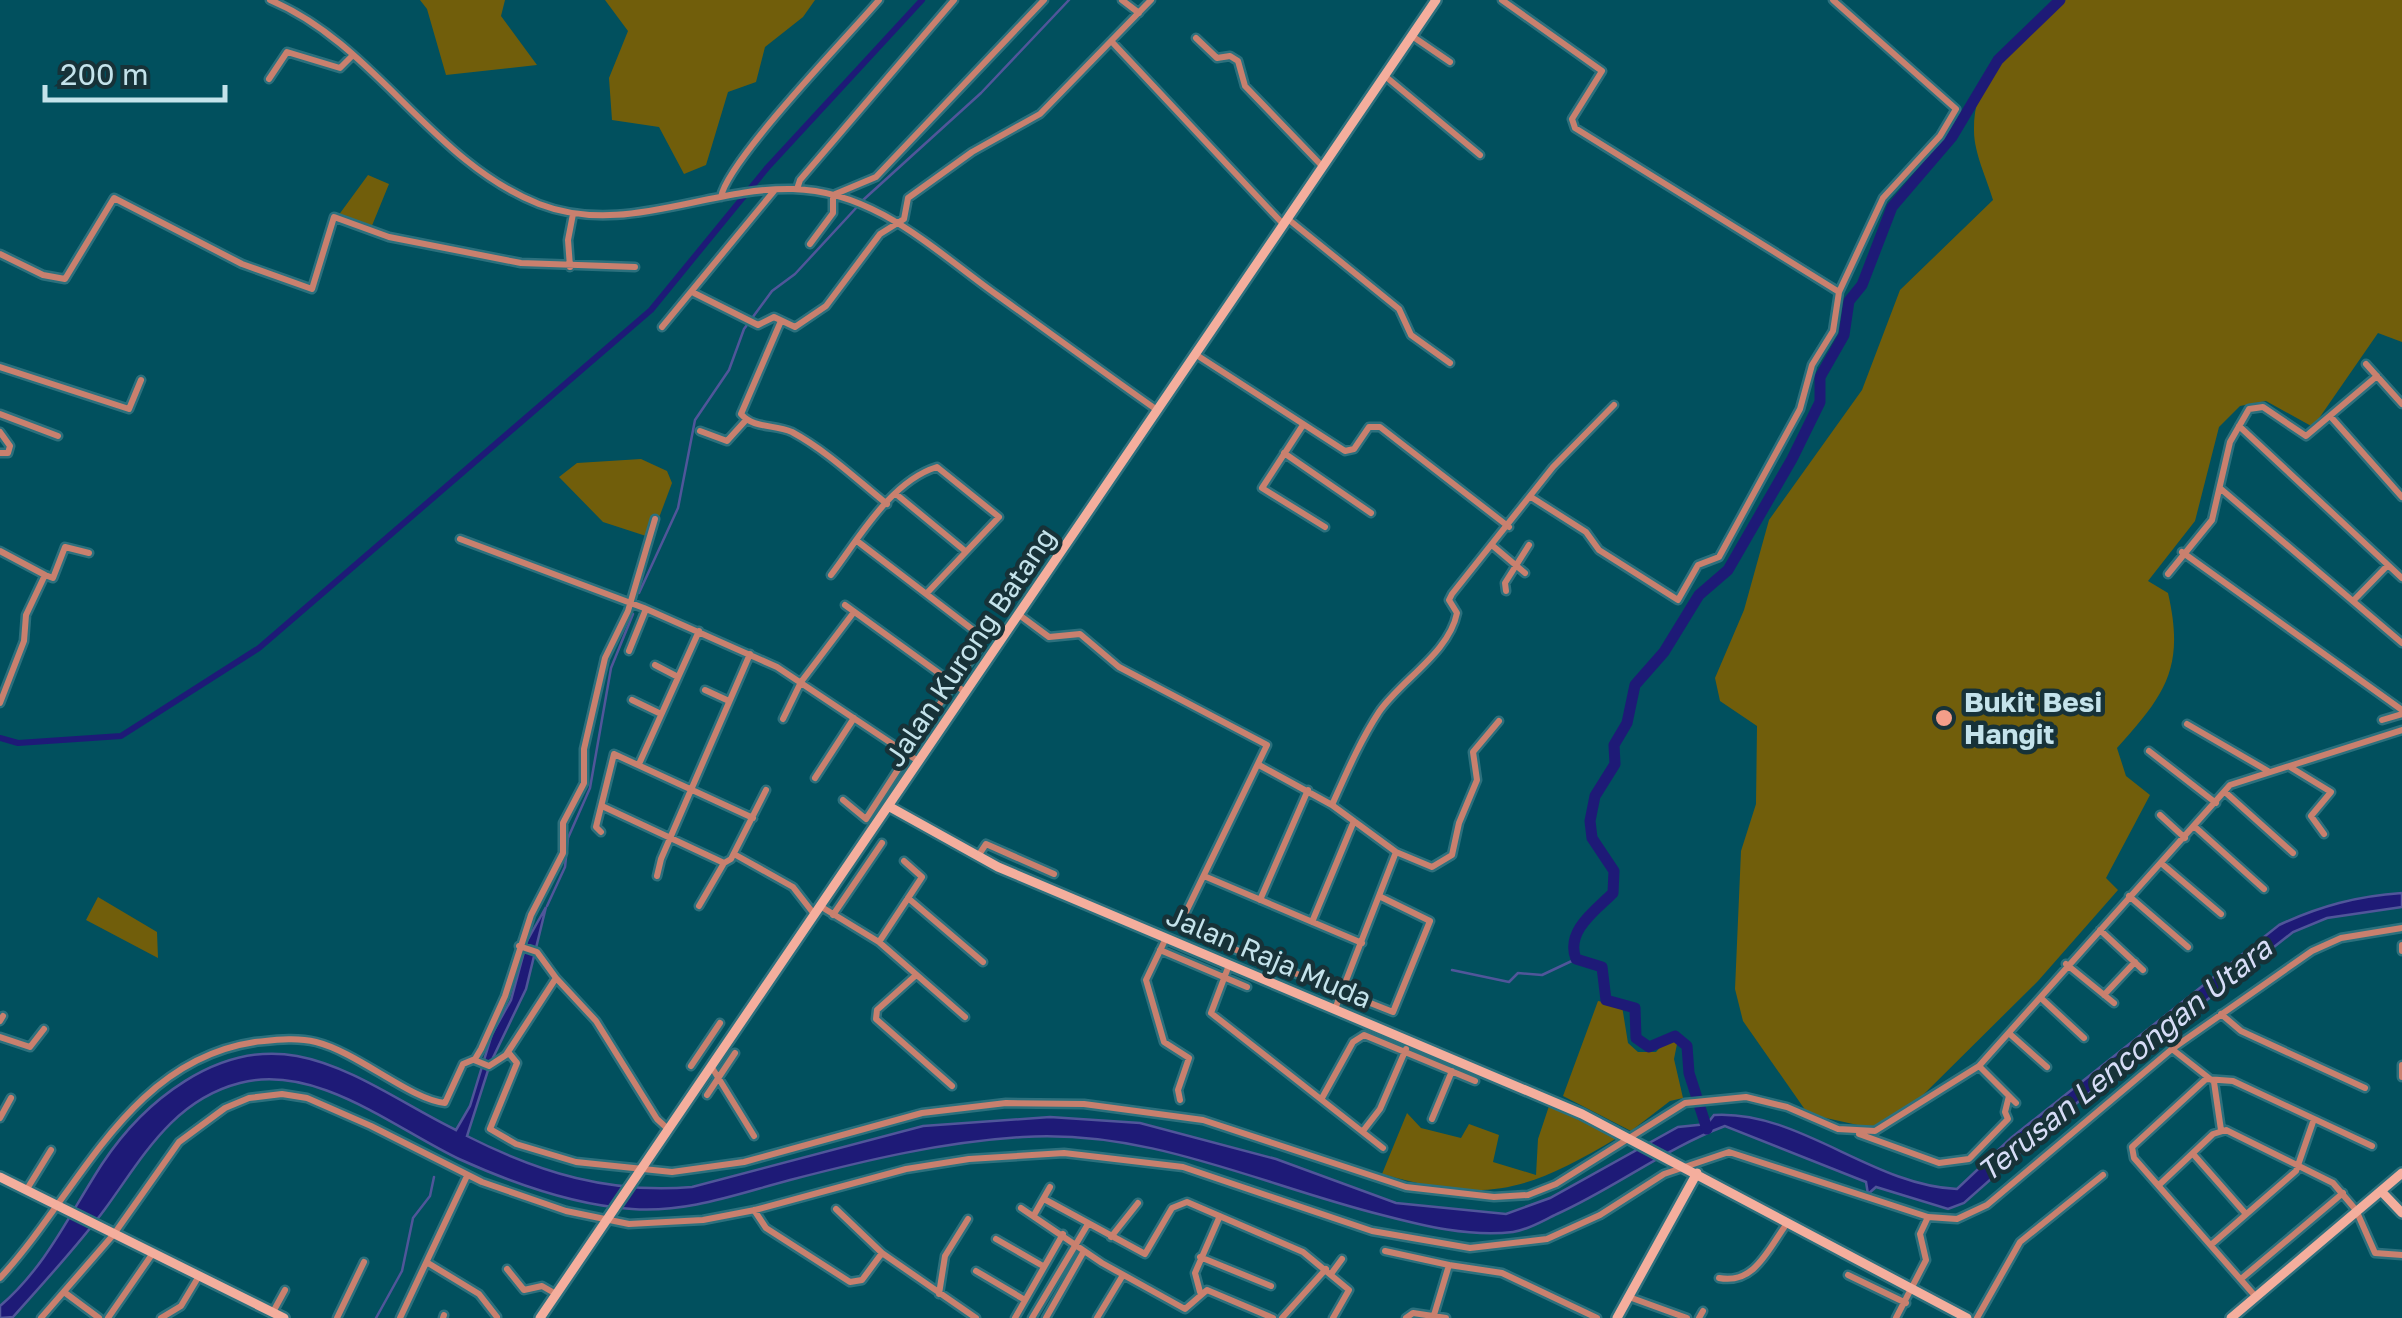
<svg xmlns="http://www.w3.org/2000/svg" width="2402" height="1318" viewBox="0 0 2402 1318" font-family="'Golos Text',sans-serif">
<style>
.green{fill:#715e0b}
.water{fill:#1e1a77;stroke:#50569a;stroke-width:2.5}
.lines{fill:none;stroke-linecap:round;stroke-linejoin:round}
.stream{stroke:#50569a;stroke-width:2.5}
.canal{stroke:#1e1a77;stroke-width:6}
.river{stroke:#1e1a77;stroke-width:11}
.street-casing{stroke:#2c707d;stroke-width:11}
.secondary-casing{stroke:#2c707d;stroke-width:14}
.street{stroke:#c9806e;stroke-width:6}
.secondary{stroke:#f4ae9d;stroke-width:9}
.poi-dot{fill:#f49e89;stroke:#173238;stroke-width:4}
.labels{text-anchor:middle;stroke-width:9;stroke-linejoin:round;paint-order:stroke}
.street-label{font-size:28px;fill:#c4e3eb;stroke:#173238}
.poi-label{font-size:28px;font-weight:bold;fill:#c4e3eb;stroke:#173238;text-anchor:start}
.water-label{font-size:30px;font-style:italic;fill:#d6dcf6;stroke:#173238}
</style>
<rect width="100%" height="100%" fill="#01505e"/>
<path class="green" d="M420,0H505L501,16L537,65L446,75L427,9Z
M605,0H815L803,17L765,47L756,82L728,92L706,165L684,174L659,127L612,120L609,78L628,31Z
M2063,0H2402V342L2378,333L2313,427L2266,401L2240,406L2219,427L2195,521L2148,581L2168,593C2185,667 2166,694 2117,748L2126,776L2150,795L2106,878L2118,890L2038,981L1921,1097L1871,1128L1808,1114L1743,1021L1735,989L1741,851L1756,804L1757,726L1720,701L1715,678L1744,610L1769,520L1862,390L1900,290L1993,200C1987,179 1974,153 1974,131C1973,71 2019,34 2063,0Z
M368,175L389,184L371,228L338,216Z
M641,459L667,471L672,483L660,515L646,536L603,522L559,477L577,463Z
M98,897L157,932L158,958L86,920Z
M1598,1001L1622,1006L1628,1043L1638,1052H1656L1669,1037L1677,1044L1674,1059L1683,1098L1670,1101L1631,1131L1563,1096Z
M1549,1106L1617,1138C1526,1192 1487,1204 1382,1174L1407,1113L1421,1128L1461,1138L1469,1124L1499,1135L1493,1162L1536,1175L1538,1139Z"/>
<path class="water" d="M2402,893V907L2327,918L2293,932L2078,1102L1964,1203L1948,1209L1876,1187L1868,1194L1866,1182L1725,1126C1666,1148 1615,1188 1557,1214C1544,1220 1528,1230 1513,1232C1469,1237 1424,1226 1382,1215C1261,1185 1150,1129 1023,1137C942,1142 867,1160 790,1180C737,1194 687,1213 632,1209C573,1205 512,1183 459,1159C394,1128 316,1063 240,1083C173,1100 143,1157 105,1209C77,1247 44,1282 13,1317L0,1318V1306C46,1267 70,1213 102,1164C143,1102 217,1041 297,1056C352,1066 406,1106 456,1130L470,1106L492,1034L511,1000L527,941L546,907L526,989L490,1064L467,1136C540,1173 610,1194 692,1187L923,1126L1050,1117L1140,1123L1276,1159L1396,1203L1506,1214L1550,1198L1678,1127L1707,1124L1714,1115C1799,1110 1871,1185 1957,1189L2011,1138L2279,925C2320,906 2357,896 2402,893Z"/>
<g class="lines">
<path class="stream" d="M862,201L981,93L1069,0
M639,593L678,508L695,420L729,370L744,329L772,291L795,274L857,207
M547,906L565,867L568,838L590,788L611,668L633,614
M1452,970L1509,982L1518,973L1542,975L1576,959
M376,1318L402,1271L413,1218L430,1196L434,1177"/>
<path class="canal" d="M0,738L18,743L121,736L259,648L651,310L767,168L922,0"/>
<path class="river" d="M1707,1129L1689,1073L1687,1046L1675,1036L1649,1047L1636,1038L1635,1008L1606,1000L1602,967L1576,959C1565,931 1596,910 1613,893L1614,871L1592,838L1590,821L1595,796L1615,764L1614,745L1627,723L1635,685L1664,652L1699,595L1728,570L1792,459L1820,402V377L1844,335L1849,301L1862,285L1892,207L1952,137L1998,60L2060,0"/>
<g class="street-casing">
<path id="street" d="M270,0C375,44 432,162 539,204C624,237 707,187 793,189C875,191 934,250 997,295C1050,333 1103,372 1157,410
M1122,0L1139,13
M1502,0L1602,71L1572,119L1575,128L1839,292L1833,331L1812,365L1800,409L1719,557L1698,565L1678,600L1599,550L1586,532L1531,497
M1833,0L1956,109L1940,136L1883,198L1839,292
M1412,36L1450,62
M1196,38L1217,58L1230,56L1238,61L1245,86L1323,167
M1113,43L1283,224
M1385,76L1480,155
M269,79L287,52L340,68L351,57
M797,189L800,180L954,0
M721,197C727,161 849,35 879,0
M1288,219L1399,309L1411,335L1450,363
M810,244L833,213V195L876,177L1044,0
M0,254L43,275L65,279L114,198L242,264L312,289L334,217L389,237L521,263L635,267
M570,267L568,240L573,214
M694,293L758,325L774,317L795,327L826,306L880,234L904,219L908,198L972,152L1040,114L1151,0
M781,321L741,414C754,429 774,424 792,432C827,451 856,479 887,504
M662,327L774,191
M1195,354L1345,451L1354,449L1369,427H1380L1509,527
M2366,364L2402,404
M0,367L129,409L141,380
M0,414L58,436
M2331,417L2402,497
M1303,425L1262,488L1325,527
M2239,426L2402,578
M700,431L727,441L746,420
M0,432L10,446L8,453H0
M1284,453L1371,513
M2221,489L2402,643
M896,494L964,550
M460,539L644,608L777,667L918,761
M857,541L981,636L980,647L939,705
M1493,546L1525,573
M0,551L45,575L26,615L24,641L0,703
M2182,552L2402,710
M2168,574L2212,520L2230,442L2249,409L2263,407L2306,436L2377,376
M45,575L53,578L65,547L89,553
M831,575C859,538 891,481 937,467L999,517L927,593
M1506,591L1505,583L1529,545
M2354,600L2388,565
M845,605L965,692
M1018,614L1049,637L1080,634L1119,667L1267,745L1185,914V926L1191,932L1393,1012L1430,921L1381,897
M629,651L646,609
M655,665L678,677
M705,690L729,701
M632,700L661,714
M783,719L801,682L854,612
M2382,720L2402,714
M2187,724L2268,771
M2149,751L2216,803
M639,764L699,631
M1259,765L1332,805L1396,852L1335,1009
M2290,767L2331,792L2311,816L2324,834
M815,778L854,718
M2225,792L2293,853
M843,800L866,819L908,754
M1332,805C1346,774 1360,741 1379,712C1401,680 1449,653 1457,613L1449,600L1452,594L1553,467L1614,405
M602,806L724,863
M2160,815L2185,838
M2195,827L2264,889
M601,832L596,827L614,754L753,818
M1396,852L1432,867L1452,855L1459,823L1477,780L1473,752L1499,721
M734,854L793,887L814,914
M978,856L986,844L1054,874
M2161,863L2221,914
M657,876L661,859L750,654
M1204,876L1362,943
M2129,896L2188,947
M908,898L983,962
M1260,900L1308,790
M699,906L724,863L731,859L766,790
M820,906L879,942L965,1017
M833,915L882,843
M1312,922L1354,821
M2100,930L2143,970
M1166,938L1146,980L1164,1042L1189,1058L1178,1090L1180,1100
M879,942L922,877L904,861
M2402,945V951
M519,946L537,952L556,978
M1160,950L1247,987
M2066,964L2114,1003
M1229,965L1211,1013L1383,1148
M915,976L877,1010L876,1019L952,1086
M2104,995L2135,962
M2042,999L2084,1038
M2221,1014L2241,1031L2365,1088
M0,1021L3,1016
M2011,1035L2047,1067
M0,1037L30,1047L44,1029
M2172,1049L2214,1082L2221,1130
M508,1052L517,1063L490,1129L516,1144L576,1162L672,1172L744,1162L922,1113L1006,1103L1084,1104L1203,1120L1406,1187L1494,1197L1528,1195L1556,1184L1685,1103L1746,1097L1787,1107L1838,1129L1875,1131L1979,1066L2230,785L2402,730
M474,1060L489,1066L506,1055L556,978L596,1021L657,1119L669,1130
M2402,1065V1077
M691,1066L720,1023
M711,1066L754,1136
M1979,1066L2016,1103
M707,1095L735,1053
M1322,1098L1353,1042L1364,1035L1475,1081
M0,1118L11,1098
M1432,1119L1452,1071
M1363,1131L1380,1109L1406,1049
M1859,1134L1939,1163L1969,1159L2008,1119L2005,1112L2009,1096
M2194,1155L2246,1214
M2159,1185L2213,1134L2226,1130L2333,1183L2356,1210L2375,1253L2402,1255
M27,1189L51,1150
M1044,1199L1145,1254L1172,1208L1187,1202L1303,1252L1349,1290L1333,1318
M1021,1208L1102,1263L1185,1309L1207,1290L1273,1318
M836,1209L882,1253
M754,1210L766,1228L850,1282L862,1280L882,1253L976,1318
M1034,1215L1050,1187
M1111,1237L1138,1203
M996,1239L1043,1266
M2212,1244L2296,1171L2314,1119
M1385,1251L1449,1265
M1200,1257L1271,1286
M428,1263L479,1294L497,1317
M507,1269L524,1290L542,1286L556,1294
M976,1271L1025,1300
M1331,1274L1342,1259
M1848,1275L1906,1303
M0,1278C79,1193 127,1061 255,1042C275,1040 296,1037 316,1042C357,1052 411,1100 445,1103L463,1064L475,1059L481,1049L505,996L531,915L563,853V823L584,783V749L605,658L628,611L655,519
M1719,1278C1755,1285 1768,1249 1788,1222
M2241,1279L2343,1193
M64,1292L99,1318
M1200,1292L1195,1273L1219,1218
M939,1294L945,1256L968,1219
M1629,1297L1687,1318
M2256,1297L2134,1158L2132,1147L2206,1079L2233,1081L2372,1146
M273,1312L285,1290
M1434,1315L1449,1265L1502,1273L1597,1318
M41,1318L114,1234L179,1142L225,1108L249,1098L282,1094L307,1098L371,1126L482,1182L566,1211L629,1224L703,1220L755,1210L906,1169L969,1159L1064,1153L1183,1167L1372,1231L1470,1248L1547,1239L1600,1215L1664,1174L1729,1152L1928,1217L1957,1219L1987,1205L2172,1049L2312,951L2341,938L2402,928
M108,1318L153,1253
M161,1318L181,1306L199,1276
M337,1318L364,1262
M400,1318L467,1176
M443,1318L444,1315
M1015,1318L1063,1234
M1032,1318L1088,1224
M1046,1318L1084,1251
M1097,1318L1123,1275
M1282,1318L1326,1269
M1406,1318L1413,1313L1446,1318
M1699,1318L1703,1311
M1896,1318L1926,1260L1920,1234L1928,1217
M1977,1318L2020,1242L2103,1175"/>
</g>
<g class="secondary-casing">
<path id="secondary" d="M890,807L998,867L1582,1114L1967,1318
M0,1177L284,1318
M2381,1191L2402,1213
M540,1318L1436,0
M1617,1318L1697,1173
M2231,1318L2402,1173"/>
</g>
<use href="#street" class="street"/>
<use href="#secondary" class="secondary"/>
</g>
<circle class="poi-dot" cx="1944" cy="718" r="10"/>
<g class="labels">
<g class="street-label">
<text transform="translate(970 647) rotate(-56)" y="10">Jalan Kurong Batang</text>
<text transform="translate(1269 957) rotate(23)" y="10">Jalan Raja Muda</text>
</g>
<g class="poi-label">
<text x="1964" y="712">Bukit Besi<tspan x="1964" dy="32">Hangit</tspan></text>
</g>
<g class="water-label">
<text transform="translate(2125 1060) rotate(-39)" y="10">Terusan Lencongan Utara</text>
</g>
</g>
<path d="M45 85v15h180v-15" fill="none" stroke="#c4e3eb" stroke-width="5"/>
<text x="60" y="85" font-size="30" fill="#c4e3eb" stroke="#173238" stroke-width="8" paint-order="stroke">200 m</text>
</svg>
